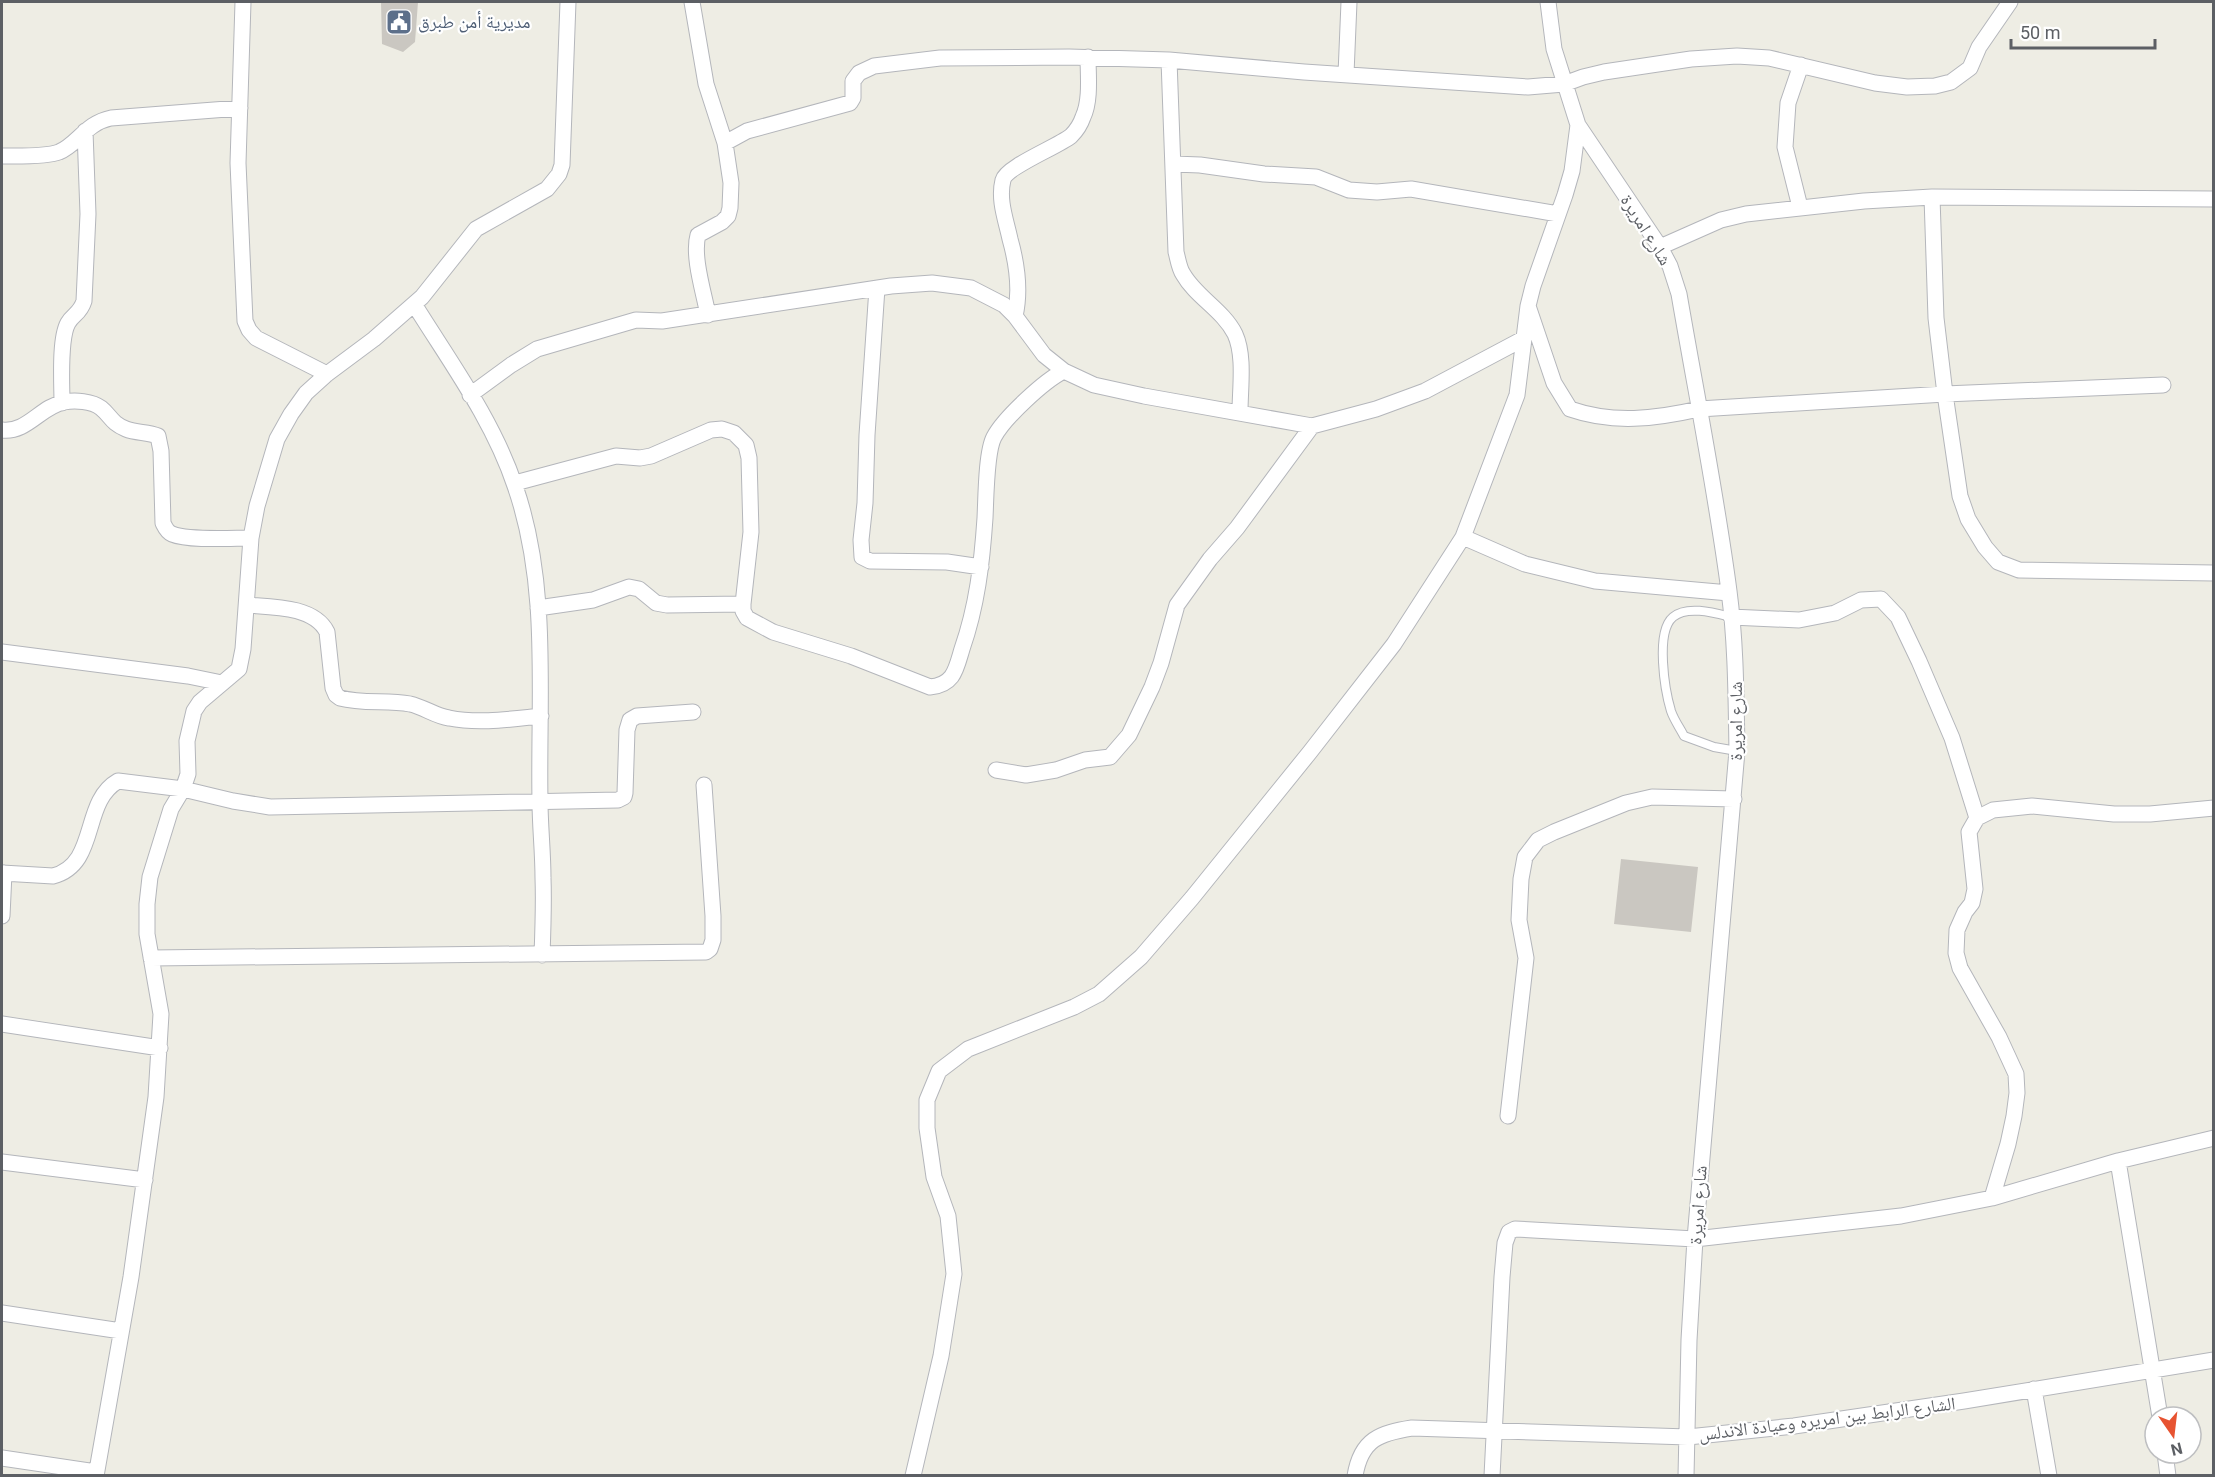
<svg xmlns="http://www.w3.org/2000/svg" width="2215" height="1477" viewBox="0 0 2215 1477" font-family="Roboto,'Noto Naskh Arabic',sans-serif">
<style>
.building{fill:#cac7c1}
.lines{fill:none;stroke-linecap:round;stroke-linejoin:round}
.service-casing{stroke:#b4b6bb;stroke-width:10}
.minor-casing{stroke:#b4b6bb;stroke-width:17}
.service{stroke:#fff;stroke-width:8}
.minor{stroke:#fff;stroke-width:15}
.labels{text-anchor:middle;stroke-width:4.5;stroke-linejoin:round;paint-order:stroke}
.service-label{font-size:18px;fill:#4e5e75;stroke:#fff;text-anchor:start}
.street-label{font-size:18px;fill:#5c5f64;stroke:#fff}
</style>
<rect width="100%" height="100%" fill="#eeede4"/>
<path class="building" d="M381,2H418L415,42L403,52L382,44Z
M1621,859L1698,867L1691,932L1614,924Z"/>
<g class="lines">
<g class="service-casing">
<path id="service" d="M1731,617C1715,613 1687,605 1673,617C1655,632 1665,691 1671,711C1674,720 1680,728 1684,736L1714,747L1737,751"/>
</g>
<g class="minor-casing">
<path id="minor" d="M243,2L238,163L245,321L249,330L256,338L327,374
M692,2L706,84L725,143L731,183L730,208L728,216L722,222L698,235C692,256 704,293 708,315
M1548,2L1554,49L1578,125L1660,247L1670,266L1679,294C1696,393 1716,492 1729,591C1736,644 1736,697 1737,751L1695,1239L1689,1340L1686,1476
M1169,60L1176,252C1178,259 1179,268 1183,274C1196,297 1223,310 1235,334C1245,356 1240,388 1240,412
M1346,74L1349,2
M725,143L747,131L850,103L853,98V81L859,73L874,66L940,58L1069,57L1169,60L1304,72L1528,87L1564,84L1583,77L1604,72L1691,59L1737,56L1769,58L1875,83L1907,87L1935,86L1951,82L1970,68L1979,47L2010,2
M2,156C16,156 47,157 59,152C77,145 86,123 111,118L240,108
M1174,164L1200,165L1264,174L1316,177L1349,190L1377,192L1411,189L1558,214
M1932,197L1936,318L1945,394L1960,496L1968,519L1985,547L1998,562L2019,570L2214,573
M1800,207L1785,147L1788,103L1801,65
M1660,247L1721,220L1746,214L1864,201L1932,197L2214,199
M877,288L867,435L865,503L861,540L862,557L870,561L947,562L981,567
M414,304C450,362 493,420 515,486C550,586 538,697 540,801C540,826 543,852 543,878C544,903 543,929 542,955
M1529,309L1554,383L1570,409C1613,424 1655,419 1699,409L1945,394L2163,385
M1015,316C1021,290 1017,264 1010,239C1006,220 998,200 1003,180C1006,167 1057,147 1071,136C1076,131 1081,123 1083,117C1091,100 1088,75 1088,57
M470,395L511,365L537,349L636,320L662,321L891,286L932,283L971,288L1004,305L1015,316L1044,355L1064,371L1094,385L1144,396L1312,426L1376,409L1425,391L1523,339
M62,403C62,384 59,339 68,323C73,314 80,314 84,301L88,214L85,131
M2,430C27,433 40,407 64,402C75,400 92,401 101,408C111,416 111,423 126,429C136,433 148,432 158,436L161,451L163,523C165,527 167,532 172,534C189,541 232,538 251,538
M515,483L616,456L640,458L651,456L711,430L722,429L734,433L746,445L749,458L751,532L743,604V611L747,618L773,632L851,656L930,687C954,685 956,669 962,649C977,606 982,563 985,518C986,499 986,452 994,437C1004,418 1045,380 1064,371
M1463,537L1525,564L1595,581L1729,593
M247,605C272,607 314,606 327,632L333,688L336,695L340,698C362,704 387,700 410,704C424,707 435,716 449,718C479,724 511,719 541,716
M538,608L593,600L629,587L639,589L656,603L667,605L743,604
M1731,617L1799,620L1835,613L1861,600L1881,599L1898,617L1919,661L1952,738L1977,818
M2,652L188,676L222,683
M996,770L1026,775L1056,770L1085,760L1110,757L1129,735L1152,687L1161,663L1177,605L1210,559L1237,528L1312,426
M2,873L53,876C99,864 81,802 118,781L183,789L233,801L270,807L618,800L624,797L625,793L627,730L630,720L637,716L693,712
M2,916L4,873
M151,958L706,952L710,949L713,940V916L704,785
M2,1024L160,1048
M1508,1116L1526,958L1519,920L1521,879L1525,857L1538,840L1554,832L1626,803L1652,797L1734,799
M2118,1161L2160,1417
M2,1162L145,1180
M1992,1198L2008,1144L2014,1116L2017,1093L2016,1074L1999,1037L1960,968L1956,953L1957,930L1965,912L1972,903L1975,889L1969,832L1977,818L1993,810L2032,806L2114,814H2150L2214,808
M2,1313L121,1331
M2034,1389L2049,1476
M2165,1453L2168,1476
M2,1458L96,1472
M96,1476L131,1277L156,1097L161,1014L147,934V904L150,877L171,809L183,789L188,774L187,741L194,711L200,702L239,669L243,649L251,538L257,506L277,439L291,414L306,393L327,374L374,339L422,297L476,229L547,189L559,174L562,165L568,2
M913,1476L941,1356L954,1274L948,1216L934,1177L927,1128V1100L939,1071L968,1049L1074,1007L1099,994L1141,957L1192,898L1310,752L1394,644L1463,537L1517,395L1528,306L1533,286L1565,195L1572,171L1578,125
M1355,1476C1361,1439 1380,1433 1412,1428L1688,1437L1794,1426L1964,1401L2214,1360
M1492,1476L1502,1277L1505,1243L1509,1232L1515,1229L1695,1239L1901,1216L1992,1198L2118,1161L2214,1138"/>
</g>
<use href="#service" class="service"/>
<use href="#minor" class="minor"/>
</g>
<defs>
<g id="civic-square" transform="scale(1.35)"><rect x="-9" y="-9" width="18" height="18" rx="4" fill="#5c6f8a" stroke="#fff"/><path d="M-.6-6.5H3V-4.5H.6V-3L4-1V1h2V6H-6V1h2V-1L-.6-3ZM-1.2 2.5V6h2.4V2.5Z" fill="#fff"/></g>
</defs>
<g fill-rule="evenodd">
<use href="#civic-square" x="399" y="22"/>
</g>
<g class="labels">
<g class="service-label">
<text x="418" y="28">مديرية أمن طبرق</text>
</g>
<g class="street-label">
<text transform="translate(1646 230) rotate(58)" y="6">شارع امريرة</text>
<text transform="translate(1736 721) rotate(-90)" y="6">شارع امريرة</text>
<text transform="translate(1698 1205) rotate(-86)" y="6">شارع امريرة</text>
<text transform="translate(1827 1419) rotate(-7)" y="6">الشارع الرابط بين امريره وعيادة الاندلس</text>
</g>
</g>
<rect width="2215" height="1477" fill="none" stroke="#5c5f64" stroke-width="6"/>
<g transform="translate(2173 1435) rotate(166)"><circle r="28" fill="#ffffff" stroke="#bebfc1" stroke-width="1.5"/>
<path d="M0-4.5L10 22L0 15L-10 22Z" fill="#e75331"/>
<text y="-9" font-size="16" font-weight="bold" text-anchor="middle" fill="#5c5f64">N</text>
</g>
<path d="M2011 39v9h144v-9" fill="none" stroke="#5c5f64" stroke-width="3"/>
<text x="2020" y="39" font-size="18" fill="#5c5f64" stroke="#ffffff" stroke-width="4.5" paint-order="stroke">50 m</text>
</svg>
